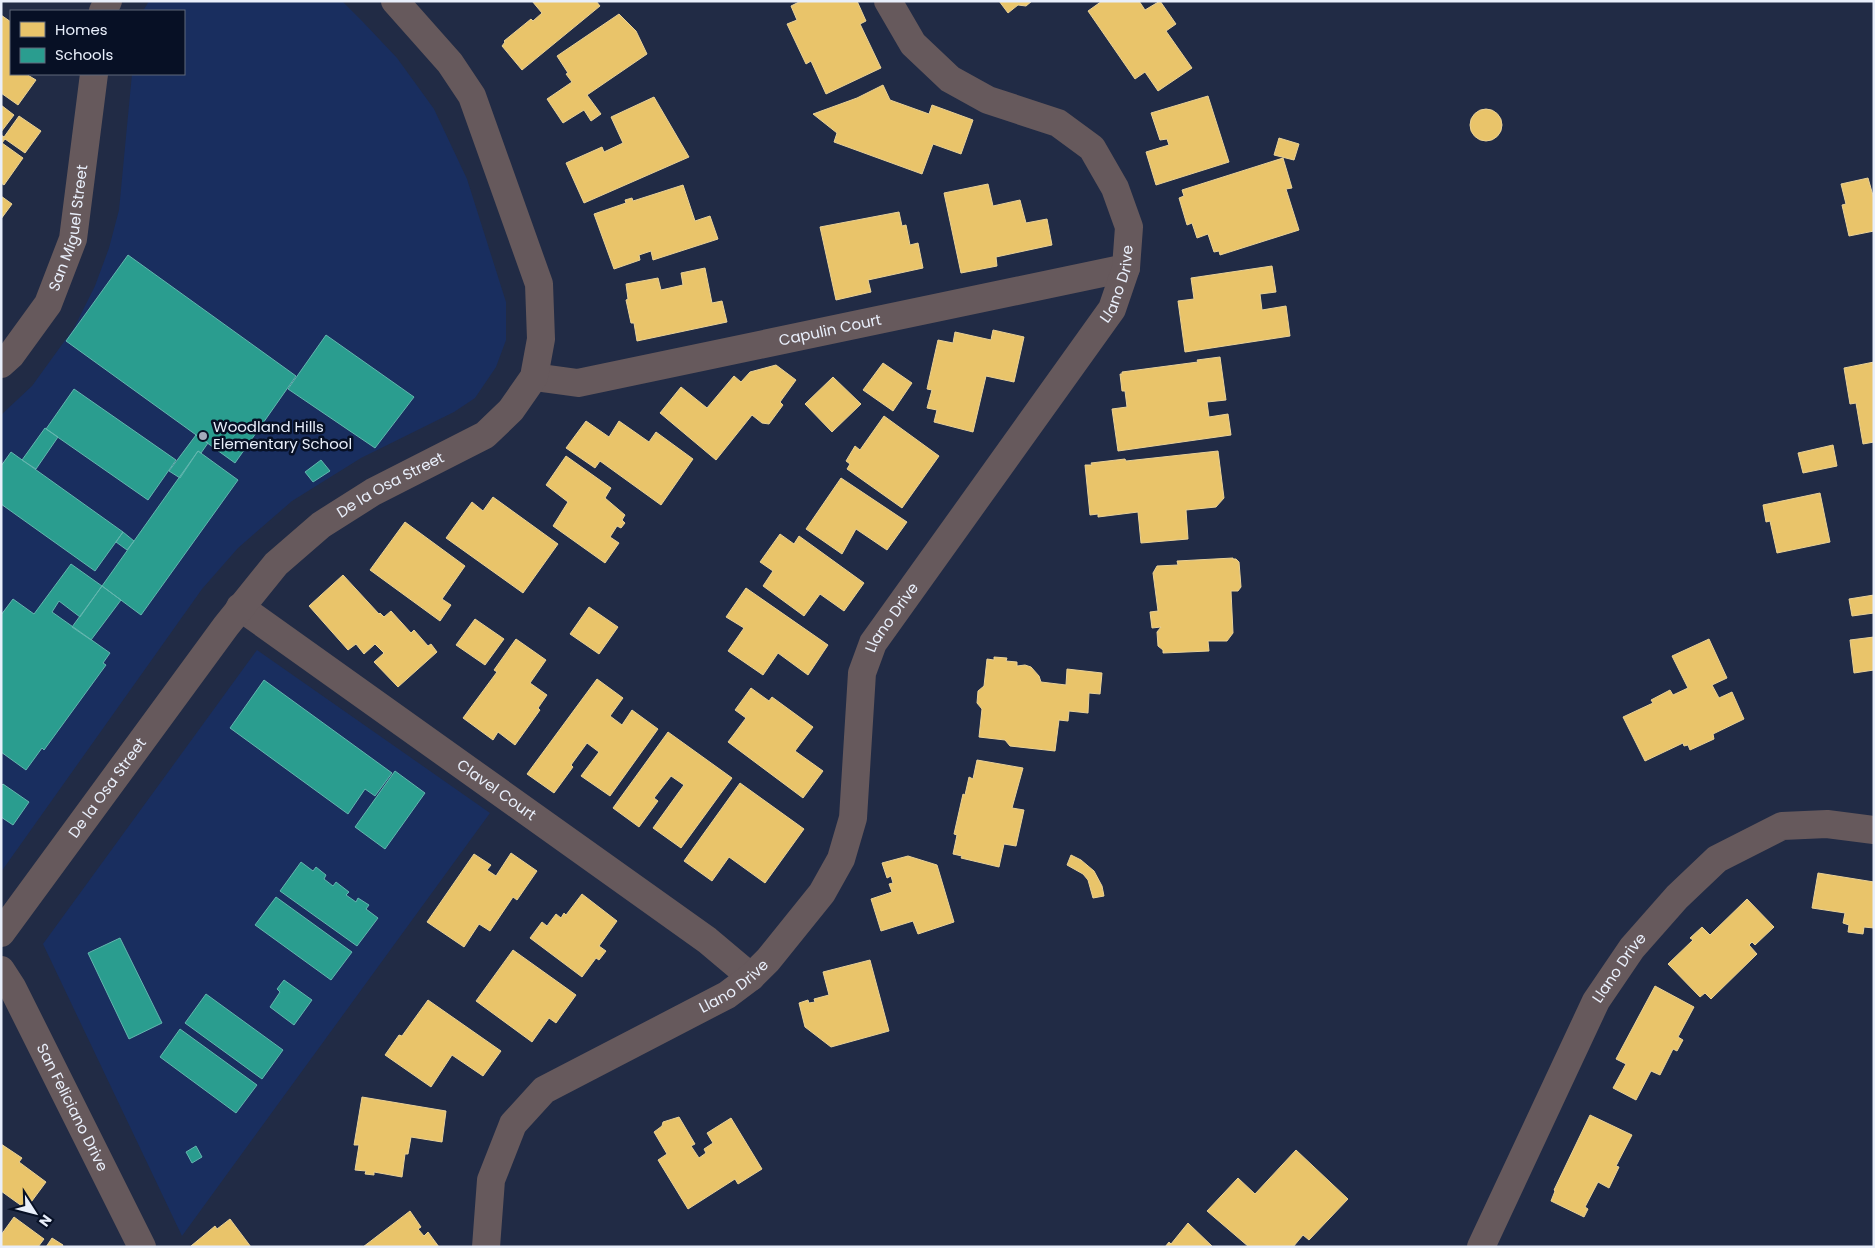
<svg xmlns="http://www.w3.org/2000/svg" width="1875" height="1248" viewBox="0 0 1875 1248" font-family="Poppins,sans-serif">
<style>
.built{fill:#192e5f}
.homes{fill:#e9c46a;stroke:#e9d196}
.schools{fill:#2a9d8f;stroke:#63b6af}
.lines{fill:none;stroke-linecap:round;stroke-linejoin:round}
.minor{stroke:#66595c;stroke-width:28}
.tertiary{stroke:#66595c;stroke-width:28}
.poi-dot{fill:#a3aabb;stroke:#071025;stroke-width:2}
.labels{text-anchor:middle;stroke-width:5;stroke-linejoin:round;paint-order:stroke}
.street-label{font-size:15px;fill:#e9effb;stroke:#071025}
.poi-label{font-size:15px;fill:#e9effb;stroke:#071025;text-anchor:start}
</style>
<rect width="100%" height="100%" fill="#212b45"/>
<path class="built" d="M149,1H342L363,22L397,58L434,109L467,179L506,302V340L496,367L475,398L454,412L361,458L292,501L238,548L202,589L1,872V415L32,386L74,328L95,286L109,248L119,210L132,74H184V11H143Z
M257,650L490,813L182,1236L43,944Z"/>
<path class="homes" d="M532,1H596L600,6L522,70L502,46L505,42L504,41L531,19L533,21L542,13Z
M801,1H857L866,21L860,24L881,68L826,94L811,61L806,64L787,24L797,20L791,6Z
M999,1H1032L1026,6L1018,5L1008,13Z
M1102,1H1139L1145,10L1160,1L1176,24L1166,31L1192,68L1158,91L1145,72L1135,79L1088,11Z
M619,14L636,31L647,54L587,95L601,114L591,121L584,110L563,123L547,99L572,82L566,74L568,73L557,56Z
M1,15L11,22V74H26L36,80L18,105L1,93Z
M883,85L890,100L929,114L932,105L973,120L961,154L933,144L922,174L834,142L837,133L813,114L857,98Z
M1208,96L1229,162L1156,185L1146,152L1169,145L1167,139L1160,140L1151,113Z
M654,97L689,157L584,203L566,163L602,147L604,152L623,143L611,117Z
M1,105L14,115L1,132Z
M1470 125a16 16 0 1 1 32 0a16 16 0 1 1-32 0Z
M19,116L41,131L25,153L5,139L2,143L23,158L4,185L1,183V135L4,137Z
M1279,138L1299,144L1294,160L1274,155Z
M1283,158L1292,188L1286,189L1299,230L1220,255L1219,251L1214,252L1208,234L1197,238L1192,223L1187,225L1179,198L1184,196L1182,190Z
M1868,178L1874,199V231L1849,236L1842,205L1846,204L1841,184Z
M988,184L993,206L1020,200L1026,223L1047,219L1052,245L996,257L997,266L961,273L944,193Z
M683,185L695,221L710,216L718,239L653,260L651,251L639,255L640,260L614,269L594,214L626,203L625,200L632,198L633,201Z
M1,196L12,204L1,219Z
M899,212L902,226L906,225L910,245L918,243L923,268L868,280L871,292L836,300L820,227Z
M1272,266L1276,292L1260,294L1262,310L1286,306L1290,336L1185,352L1178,301L1194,299L1191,278Z
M705,268L712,303L722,301L727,322L637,341L634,323H631L626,300L628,299L626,284L658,278L661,290L683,285L681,273Z
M993,330L1024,337L1014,382L986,376L973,432L934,422L937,410L927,408L932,390L927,389L938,340L953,343L955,332L991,340Z
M1220,357L1226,400L1207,402L1209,417L1228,414L1231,435L1118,451L1112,409L1127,407L1125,391H1122L1120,374H1122V372L1198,362L1197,360Z
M1874,362V442L1863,444L1856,403L1850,404L1844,368Z
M883,363L912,383L893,411L863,390Z
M776,365L796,380L780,402L783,405L769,424L762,423L752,415L716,460L660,413L681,387L707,408L734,376L741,382L750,372Z
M833,377L861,404L832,432L805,404Z
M884,416L939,456L902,508L847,469L850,464L846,461L855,446L860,450Z
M586,421L609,437L619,421L649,442L656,432L693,459L661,505L600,461L595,468L566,448Z
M1833,445L1837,466L1803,473L1798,453Z
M1218,451L1224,498L1216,507L1186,510L1188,539L1141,543L1138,512L1098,517V514L1090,515L1085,465H1092L1091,463L1125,459L1126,461Z
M566,456L611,488L605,498L625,515L622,520L625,523L621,528L617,526L610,537L619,543L605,563L553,526L568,502L546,485Z
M841,478L907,522L887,550L856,529L842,554L806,529Z
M1820,493L1830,542L1777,553L1770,521L1766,522L1763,505Z
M493,497L558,544L523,593L446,538L472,502L483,511Z
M405,522L465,566L442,599L451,605L440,621L370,570Z
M780,534L794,544L799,536L864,583L844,611L820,594L804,616L763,586L773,571L760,562Z
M1233,558V559H1236L1239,562L1241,587L1238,591H1231L1233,633L1227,641H1208L1209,651L1163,653V650L1158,646L1157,632L1161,627L1152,628L1150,612L1158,611L1153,573L1157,566L1178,565L1177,561Z
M343,575L379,614L380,613L384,617L391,611L411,633L414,630L428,646L431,644L437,652L398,687L374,662L384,653L375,644L364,654L356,644L348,650L309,606Z
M746,588L828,645L808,675L778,653L763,675L728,651L744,628L726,617Z
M1874,595V613L1852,616L1849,599Z
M589,607L618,627L599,654L570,634Z
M475,619L504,639L485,665L456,645Z
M1874,637V670L1854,673L1850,640Z
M516,639L546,660L530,683L547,695L538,708L540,710L515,745L498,732L493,740L463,718L497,672L494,670Z
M1709,639L1727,678L1712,685L1719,698L1732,692L1744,719L1713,734L1714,739L1690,750L1688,745L1684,746L1683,743L1645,761L1623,717L1653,703L1651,700L1670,690L1673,695L1688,688L1672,656Z
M994,657L1007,658L1006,661L1017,662V666L1025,665L1031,667L1039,676L1041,682L1066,685L1067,669L1102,673L1100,694L1089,693L1088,713L1069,711L1068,721L1059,720L1055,751L1010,746L1005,740L979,737L982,709L977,703L978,691L984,686L987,659L994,660Z
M597,679L623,698L610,716L622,725L632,710L658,729L610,796L581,776L599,752L587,743L571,765L573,767L554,793L527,774Z
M751,688L769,701L772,697L813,727L795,751L823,771L803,798L728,742L746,718L735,710Z
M668,732L732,778L681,848L653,828L684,785L671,776L654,798L658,801L639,827L613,808Z
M977,760L1023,768L1012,808L1024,810L1016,846L1004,844L999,867L961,858L962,856L953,854L957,835L954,834L963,794L965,795L969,777L973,779Z
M740,783L804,829L765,883L729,857L712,881L684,861Z
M511,853L537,871L517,900L513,897L490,931L479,924L464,947L427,922L474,854L491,865L487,870L496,876Z
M1071,855L1081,860L1094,871L1102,886L1104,896L1093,898L1088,880L1083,874L1067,865Z
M908,856L937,865L954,922L918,934L913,921L881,931L871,899L892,892L889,884L893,883L891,876L887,878L882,863Z
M1818,873L1874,882V928L1864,927L1863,934L1848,932L1849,925L1843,923L1845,913L1812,908Z
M582,894L617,921L599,946L606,951L599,960L596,958L582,977L530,938L542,922L547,926L556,914L561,918L564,913L566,915Z
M1747,899L1774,927L1755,945L1752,942L1749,945L1757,954L1711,999L1705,993L1700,997L1668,964L1693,940L1690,938L1702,927L1710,935Z
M513,950L576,995L556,1023L549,1018L532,1042L476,1001Z
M870,960L889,1031L831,1047L805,1027L799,1003L808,1000L809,1003L815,1002L814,999L829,995L823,972Z
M1655,986L1694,1007L1678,1037L1683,1040L1677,1051L1673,1049L1660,1075L1651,1071L1636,1100L1613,1088L1626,1064L1616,1059Z
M428,1000L501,1051L483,1076L452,1055L431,1087L385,1055L399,1035L402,1036Z
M362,1097L446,1111L442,1142L411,1137L408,1154H405L402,1177L374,1172V1175L365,1174L366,1171L355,1170L359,1145H354Z
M1590,1115L1632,1135L1616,1166L1619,1167L1609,1188L1598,1182L1585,1207L1588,1209L1584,1217L1551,1201L1555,1191L1554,1190Z
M679,1117L695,1144L691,1146L699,1158L706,1153L704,1149L713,1143L707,1133L731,1118L762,1169L738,1184L735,1179L688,1209L658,1160L667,1154L654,1132L662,1126L663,1122Z
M1,1144L22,1158L19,1162L46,1182L26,1209L1,1191Z
M1296,1150L1348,1199L1309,1240L1303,1235L1293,1247H1249L1207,1211L1238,1178L1255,1194Z
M410,1211L421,1227L418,1229L424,1236L428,1232L439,1247H363Z
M14,1217L44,1239L38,1247H1V1235Z
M230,1219L251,1247L191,1246L215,1226L217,1229Z
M1188,1223L1213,1247H1165L1169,1242L1171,1244Z
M52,1238L63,1245L62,1247H46Z"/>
<path class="schools" d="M128,255L296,376L235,463L66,341Z
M326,335L414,397L375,448L288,389Z
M74,389L176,460L148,500L46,429Z
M45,428L58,437L36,469L22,460Z
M196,435L208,443L201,453L198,451L180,478L169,471Z
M198,451L238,480L141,615L102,586Z
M11,452L123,532L95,571L1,504V466Z
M321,460L330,471L313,482L305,472Z
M123,532L134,541L127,550L116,542Z
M71,564L102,586L80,617L59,601L52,612L110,653L103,663L106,665L44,750L42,748L26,770L1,752V615L13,599L34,614Z
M102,586L121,600L91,640L72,627Z
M264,680L392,773L375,796L365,789L348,814L230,728Z
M395,771L425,793L385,849L355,827Z
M3,784L29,802L13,825L1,817V786Z
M301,862L313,871L316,867L326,875L324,879L333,886L336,882L349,892L346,895L356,902L358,898L369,905L366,909L378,918L357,946L280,891Z
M276,897L352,952L331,980L255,925Z
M120,938L162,1023L129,1039L88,953Z
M284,980L312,1000L294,1025L270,1007L280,992L277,989Z
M206,994L283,1050L262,1079L185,1023Z
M180,1029L257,1085L236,1113L160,1057Z
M196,1146L202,1157L192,1163L186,1152Z"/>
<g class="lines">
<g class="minor">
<path d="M103,11L108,1"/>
<path id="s1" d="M1,364L11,355L48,304L73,239L94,74"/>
<path id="s2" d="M534,377L578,383L1126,268"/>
<path id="s3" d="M240,607L707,940L751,977"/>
<path id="s4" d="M1,933L226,626L276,564L321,525L373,492L485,435L511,410L534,377L541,339L539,284L472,96L450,63L395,1"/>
<path id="s5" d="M486,1247L491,1180L513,1124L544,1090L727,995L751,977L768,960L822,893L841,859L853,818L862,673L873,643L1112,309L1126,268L1129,227L1115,188L1092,148L1058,123L988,100L950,79L913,44L888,1"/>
<path id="s6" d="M1481,1247L1596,1001L1632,948L1677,897L1717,859L1782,826L1827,824L1874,830"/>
</g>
<path class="tertiary" id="s7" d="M1,970L12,987L142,1247"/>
</g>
<circle class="poi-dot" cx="203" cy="436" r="5"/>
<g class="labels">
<g class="street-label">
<text dy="5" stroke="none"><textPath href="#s1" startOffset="156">San Miguel Street</textPath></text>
<text dy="5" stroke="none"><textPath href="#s5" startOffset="1215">Llano Drive</textPath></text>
<text dy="5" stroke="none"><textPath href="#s2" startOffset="302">Capulin Court</textPath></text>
<text dy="5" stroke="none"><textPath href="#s4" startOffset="600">De la Osa Street</textPath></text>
<text dy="5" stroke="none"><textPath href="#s5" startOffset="810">Llano Drive</textPath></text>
<text dy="5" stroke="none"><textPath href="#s4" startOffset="180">De la Osa Street</textPath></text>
<text dy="5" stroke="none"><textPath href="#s3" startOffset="315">Clavel Court</textPath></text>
<text dy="5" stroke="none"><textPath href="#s6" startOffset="312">Llano Drive</textPath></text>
<text dy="5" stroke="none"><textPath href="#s5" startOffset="390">Llano Drive</textPath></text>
<text dy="5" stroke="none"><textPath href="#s7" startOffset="155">San Feliciano Drive</textPath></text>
</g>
<g class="poi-label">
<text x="213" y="432">Woodland Hills<tspan x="213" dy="17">Elementary School</tspan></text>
</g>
</g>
<rect width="1875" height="1248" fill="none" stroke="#e9effb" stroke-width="5"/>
<rect x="10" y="10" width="175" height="65" fill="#071025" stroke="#61697b"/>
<rect x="20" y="22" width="25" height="15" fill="#e9c46a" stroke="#61697b"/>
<text x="55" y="35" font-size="15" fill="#e9effb">Homes</text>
<rect x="20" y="48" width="25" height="15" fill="#2a9d8f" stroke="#61697b"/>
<text x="55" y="60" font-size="15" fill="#e9effb">Schools</text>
<g transform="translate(35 1213) rotate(126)" stroke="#071025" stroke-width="4" paint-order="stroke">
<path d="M0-4L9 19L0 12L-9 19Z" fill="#e9effb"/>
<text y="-8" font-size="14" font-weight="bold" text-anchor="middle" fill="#e9effb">N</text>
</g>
</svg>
